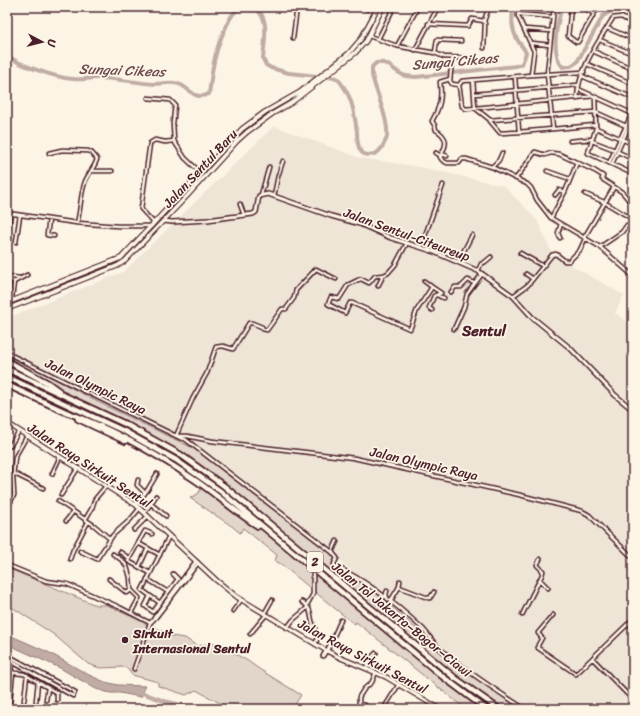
<svg xmlns="http://www.w3.org/2000/svg" width="640" height="716" viewBox="0 0 640 716" font-family="Sriracha,sans-serif">
<style>
.built{fill:#eee5d7}
.green{fill:#e2d5ca;stroke:#967a7a}
.water{fill:#c0aca5;stroke:#917474}
.lines{fill:none;stroke-linecap:round;stroke-linejoin:round}
.river{stroke:#c0aca5;stroke-width:4}
.minor-tunnel{stroke:#d8cac0;stroke-width:2.5;stroke-dasharray:2.5 1;stroke-linecap:butt}
.minor-casing{stroke:#4a1f2b;stroke-width:5.5}
.tertiary-casing{stroke:#4a1f2b;stroke-width:6}
.primary-casing{stroke:#4a1f2b;stroke-width:6}
.motorway-casing{stroke:#4a1f2b;stroke-width:8}
.minor{stroke:#fcf5e5;stroke-width:2.5}
.tertiary{stroke:#fcf5e5;stroke-width:3}
.primary{stroke:#fcf5e5;stroke-width:3.5}
.motorway{stroke:#fcf5e5;stroke-width:4.5}
.poi-dot{fill:#4a1f2b;stroke:#fcf5e5;stroke-width:1.5}
.labels{text-anchor:middle;stroke-width:3.5;stroke-linejoin:round;paint-order:stroke}
.shield{fill:#fcf5e5;stroke:#7f5f63;stroke-width:1}
.shield-label{font-size:12px;font-weight:bold;fill:#4a1f2b}
.street-label{font-size:13px;fill:#4a1f2b;stroke:#fcf5e5}
.poi-label{font-size:13px;font-weight:bold;fill:#4a1f2b;stroke:#fcf5e5;text-anchor:start}
.water-label{font-size:14px;font-style:italic;fill:#6d4950;stroke:#fcf5e5}
.quarter-label{font-size:15px;font-weight:bold;fill:#4a1f2b;stroke:#fcf5e5}
</style>
<rect width="100%" height="100%" fill="#fcf5e5"/>
<filter id="ink" filterUnits="userSpaceOnUse"><feTurbulence type="fractalNoise" baseFrequency=".025" numOctaves="2"/><feDisplacementMap in="SourceGraphic" scale="8" xChannelSelector="R" yChannelSelector="G"/><feConvolveMatrix kernelMatrix="1 2 1 2 8 2 1 2 1" color-interpolation-filters="sRGB"/></filter>
<g filter="url(#ink)">
<path class="built" d="M274,126L360,158L420,167L504,186L537,220L553,255L624,295L615,313L633,326V709H526L434,643L337,558L195,449L104,405L7,354V318L123,272Z"/>
<path class="green" d="M304,92L247,132L183,201L178,196L242,129L287,99Z
M7,354L104,405L195,449L337,558L334,565L364,582L436,646L467,669L525,709H498L478,694L205,472L153,440L69,399L48,383L7,361Z
M203,485L241,516L270,533L365,612L486,709H466L463,707L356,622L355,624L349,620L281,564L275,561L277,555L243,528L240,533L233,527L190,498L198,494Z
M7,568L96,605H108L123,613L146,622L171,636L185,638L197,646L216,643L248,661L259,669L301,695L292,709H231L196,690L186,695L158,686V682L132,675L126,667L100,668L88,664L53,634L7,604Z"/>
<path class="water" d="M7,634L48,652L89,675L105,682L118,685L145,686L141,697L120,693H110L96,689L60,668L7,644Z"/>
<g class="lines">
<path class="river" d="M251,7C272,13 264,42 263,59L266,65L271,68L289,73L337,78C352,95 354,110 357,132C357,137 357,144 360,150C364,157 375,156 380,150C383,147 384,143 386,140C392,127 375,90 372,75V67L376,63C390,61 392,70 403,75C406,77 412,76 416,77L516,66L522,64L526,53C524,47 520,45 517,39C511,28 512,19 513,7
M562,7C557,23 550,54 563,67L571,66L577,62L603,16L613,10L622,7
M7,55C18,65 57,78 73,79C81,80 89,78 97,78C117,78 136,83 155,84C162,84 168,82 174,83C190,84 191,102 209,94C212,70 215,48 226,27C228,23 230,17 234,13C237,9 243,8 248,7
M137,691L164,701L200,709"/>
<path class="minor-tunnel" d="M313,574L331,568"/>
<g class="minor-casing">
<path id="minor" d="M366,7L367,9L368,7
M520,7L518,16L534,51L531,75
M554,7L547,74L553,129L596,125
M571,7L568,36L576,42H578L598,7
M583,7L594,14
M518,14L553,17
M428,24L468,26L472,19L484,21
M607,28L633,39
M524,29L551,31
M369,36L397,46L435,53L444,57L463,58
M293,38L297,7
M378,39L394,7
M600,40L633,54
M531,43L550,45
M397,46L418,7
M484,48L485,24L484,21L489,7
M415,50L438,7
M593,51L633,69
M435,53L437,40L461,41
M452,58L450,81L452,84L459,85
M587,64L633,84
M629,67L633,58
M584,72L531,75L462,81L459,85L462,106L466,109L594,96
M582,76L633,98
M450,79L440,82C442,98 440,107 432,121L435,126L436,130C449,138 447,145 440,157L442,160L447,163H459L462,159H466L492,167L527,184L531,188L537,200L551,218L600,247L633,276
M473,80L475,108L490,120L595,112L626,126
M578,89L633,114
M475,94L578,85
M595,97L596,128L633,144
M148,98L170,100L175,105L173,123L174,141L165,142L155,140L150,143L141,209L154,223
M577,99C578,70 598,42 613,18L621,17L633,23
M490,121L500,133L519,132L515,77
M596,128L588,153L633,174
M519,132L553,129
M174,141L185,158L201,173
M570,141L592,139
M592,141L615,150
M618,152L633,159
M49,153L62,150L88,151L92,153L97,159C95,167 88,174 85,182C80,196 81,209 77,223
M436,153L441,156
M442,154L447,156
M609,163L633,111
M612,164L633,117
M492,167L499,160L502,153
M92,171H112
M547,171L570,179
M516,178C523,170 529,160 535,152L545,155L551,153L559,154L595,171L603,176L602,179L622,192L633,205
M585,194L604,202L629,217
M261,195L269,167
M555,195L559,190L565,192
M274,196L278,176L283,161
M240,204L244,215
M7,213L77,223L118,226H152
M551,218L565,192L577,163
M49,219L47,235L54,236
M560,238L558,233L561,224
M584,238L614,187
M16,242L20,215
M407,243L395,265L388,273L384,275L375,276L369,283L361,279L358,280L348,285L339,299L331,297L328,304L345,313L350,303H352L410,329L417,310L432,287L424,281
M7,244L10,213
M421,247L443,185
M600,247L622,232L627,225L633,226
M520,253L543,266
M458,262L472,235
M478,271L481,264L485,262L491,257
M526,274L533,279
M14,282L11,280L12,277L19,278
M378,286L383,276
M432,287L441,293
M451,292L455,287H461L468,280L474,283
M437,295L441,297L444,298
M513,296L528,285L552,255L556,254L565,261H569L580,250L585,239
M13,301L12,297L14,282L27,275
M432,310L429,308L434,296L441,293
M454,329L464,307L467,294L482,274
M7,353L172,434L180,438L185,439
M176,436L193,398L207,373L216,347L223,346L233,349L249,323H252L262,327L263,329L267,330L282,309H286L294,298L296,290L316,269L336,279
M178,436H187L212,441L354,458L520,495L582,511L589,515L633,558
M185,439L332,552L337,558L334,564L335,566C367,581 396,604 422,628C428,634 432,641 438,647C464,670 495,690 525,709
M10,446L19,431
M13,473L43,488
M52,474L60,457
M138,480L137,485L145,493
M61,495L78,468
M58,501L95,526L110,539
M151,504L166,516
M136,505L148,489L157,474
M7,509L14,495L13,477L15,457L27,436
M145,512L156,496
M85,520L92,508L95,499L106,486
M66,521L73,512
M134,530L148,516
M138,543L160,555
M80,551L97,559L113,535L130,520L140,508
M120,552L129,558
M332,552L337,541
M113,554L123,561L127,567L130,577L131,590L139,598L131,613
M70,559L73,550L88,522
M7,565L46,581L67,584L119,607L150,623L156,617L198,563
M139,567L148,548
M150,573L128,561L145,531L152,534
M109,579L127,593L131,590
M147,579L168,592
M540,580L548,588
M399,587L400,581
M387,591L386,594L387,598
M150,596L145,606L153,612L178,579L173,574
M302,602C315,610 308,618 315,628
M390,602L399,587L428,598H430L434,592
M160,603L142,590L169,536
M233,611L241,600
M264,614L272,600
M522,615L542,575L543,571L537,565L540,559
M553,615L538,633L542,638L538,645V648L576,674L633,619
M154,618L196,561
M287,628L293,620L307,608V605L313,594V574
M250,634L266,615
M315,644L319,636
M327,651L341,620
M7,655L75,692L73,696
M323,656L326,651
M7,659L73,696
M593,659L633,700
M366,668L370,659L376,653
M134,669L150,623
M7,672L24,674L57,693V700
M7,696L10,672L12,666L11,664L12,661
M46,700L48,688
M7,701H10L13,672
M24,701L27,675
M36,701L38,682
M365,705L359,703V697L364,689L372,682L376,672
M386,705L399,684"/>
</g>
<g class="tertiary-casing">
<path id="tertiary" d="M164,221L172,222L207,220L253,214L256,212L259,196L268,194L331,216L360,224L391,238L432,251L478,271L513,296L532,317L570,348L615,395L633,410"/>
</g>
<g class="primary-casing">
<path id="primary" d="M7,303L121,258L242,129L265,112L300,92L349,53L361,39L378,7
M7,309L117,266L125,261L187,196L237,141L247,132L272,114L291,103L355,53L366,41L383,7
M7,423L136,505L216,580L237,597L327,651L341,658L386,677L440,709"/>
</g>
<g class="motorway-casing">
<path id="motorway" d="M7,361L48,383L59,391
M7,369L125,424L181,455L224,486L455,678L499,709
M7,377L124,431L176,460L219,490L442,676L486,709
M7,385L68,413
M66,412C110,428 153,452 192,478C215,493 235,512 258,526
M78,419L125,441"/>
</g>
<use href="#minor" class="minor"/>
<use href="#tertiary" class="tertiary"/>
<use href="#primary" class="primary"/>
<use href="#motorway" class="motorway"/>
</g>
</g>
<circle class="poi-dot" cx="125" cy="640" r="4"/>
<g class="labels">
<rect class="shield" x="307" y="552" width="16" height="20" rx="3"/>
<g class="shield-label">
<text x="315" y="566">2</text>
</g>
<g class="street-label">
<text transform="translate(200 168) rotate(-47)" y="5">Jalan Sentul Baru</text>
<text transform="translate(407 234) rotate(20)" y="5">Jalan Sentul-Citeureup</text>
<text transform="translate(96 386) rotate(26)" y="5">Jalan Olympic Raya</text>
<text transform="translate(424 463) rotate(13)" y="5">Jalan Olympic Raya</text>
<text transform="translate(90 465) rotate(33)" y="5">Jalan Raya Sirkuit Sentul</text>
<text transform="translate(402 619) rotate(39)" y="5">Jalan Tol Jakarta–Bogor–Ciawi</text>
<text transform="translate(363 656) rotate(28)" y="5">Jalan Raya Sirkuit Sentul</text>
</g>
<g class="poi-label">
<text x="133" y="638">Sirkuit<tspan x="133" dy="15">Internasional Sentul</tspan></text>
</g>
<g class="water-label">
<text transform="translate(455 61) rotate(-5)" y="5">Sungai Cikeas</text>
<text transform="translate(122 70) rotate(2)" y="5">Sungai Cikeas</text>
</g>
<g class="quarter-label">
<text x="484" y="336">Sentul</text>
</g>
</g>
<rect width="640" height="716" fill="none" stroke="#fcf5e5" stroke-width="24"/>
<rect x="12" y="12" width="616" height="692" fill="none" stroke="#4a1f2b" stroke-width="1.5" filter="url(#ink)"/>
<g transform="translate(42 42) rotate(97)" stroke="#fcf5e5" stroke-width="3" paint-order="stroke">
<path d="M0-3L7 15L0 10L-7 15Z" fill="#4a1f2b"/>
<text y="-6" font-size="11" font-weight="bold" text-anchor="middle" fill="#4a1f2b">U</text>
</g>
</svg>
